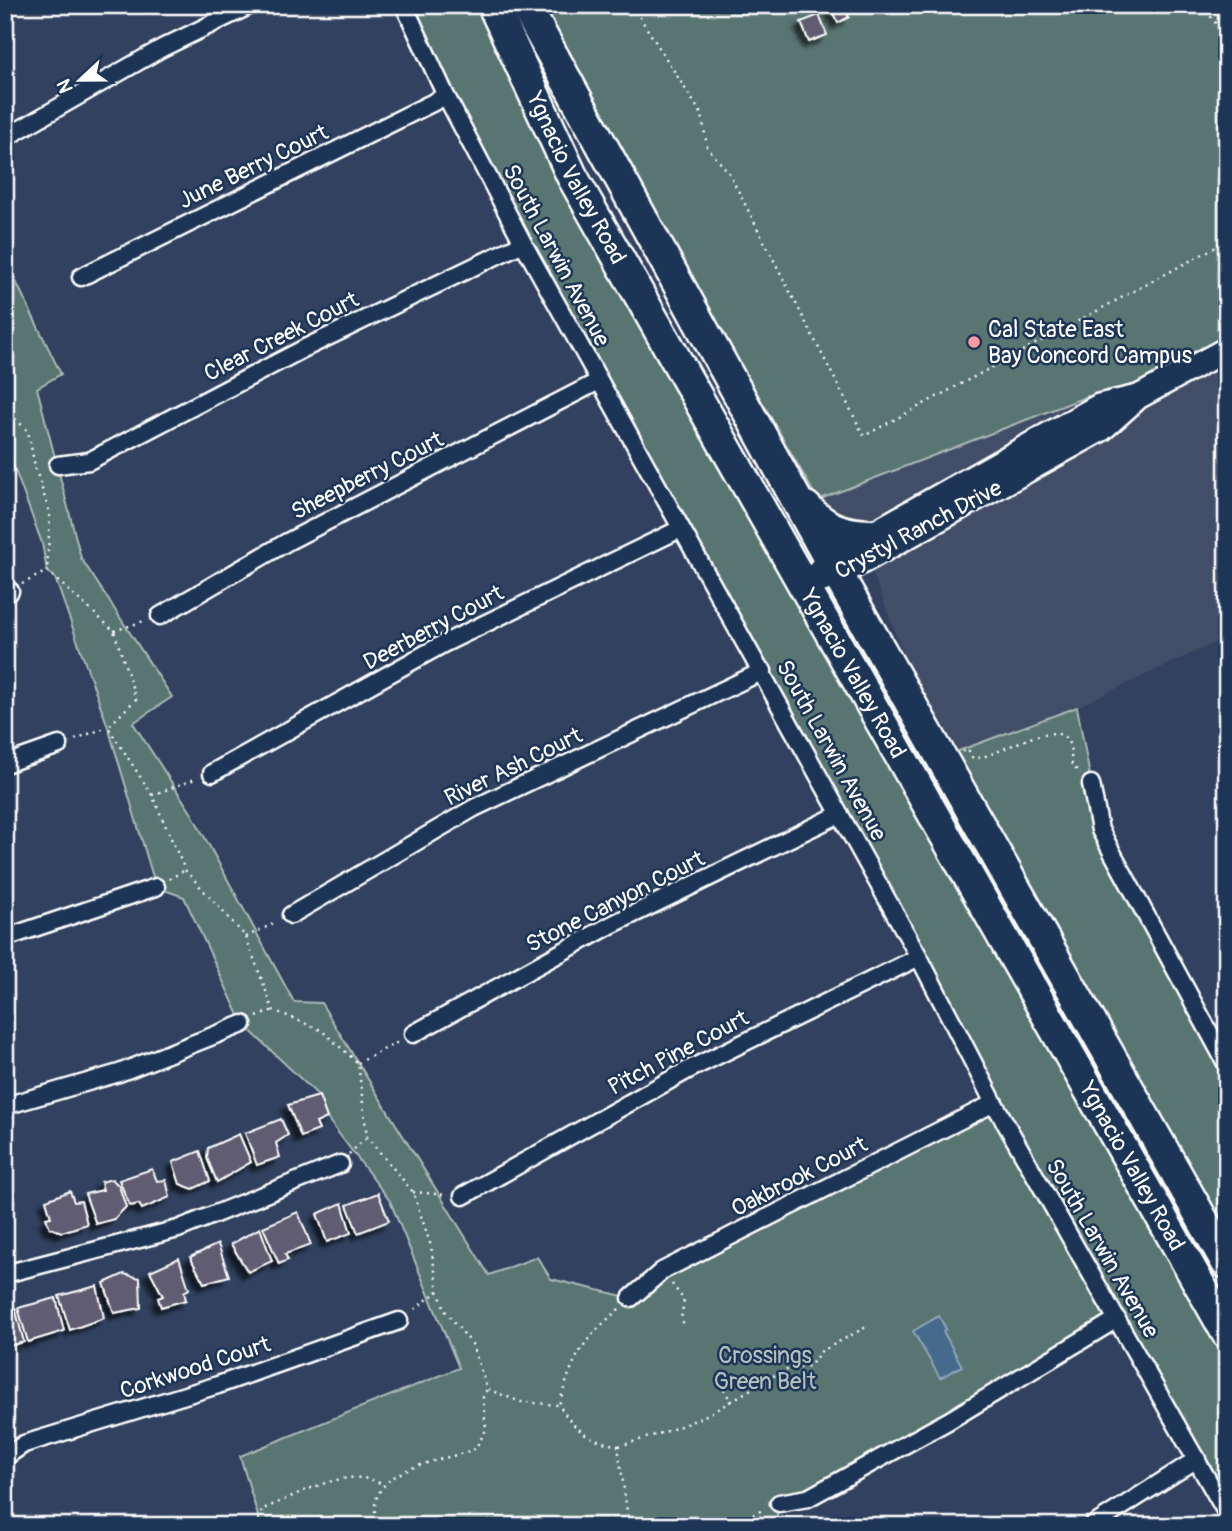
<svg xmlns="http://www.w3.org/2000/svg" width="1232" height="1531" viewBox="0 0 1232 1531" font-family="Pangolin,sans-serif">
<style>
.built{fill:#434d67}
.green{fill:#587471;stroke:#acbab8;stroke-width:2}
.water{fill:#446b8c;stroke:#8fa6ba;stroke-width:2}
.building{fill:#615c71;stroke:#fff;stroke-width:2;filter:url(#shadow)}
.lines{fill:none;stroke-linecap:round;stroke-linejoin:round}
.street-casing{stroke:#fff;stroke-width:21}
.secondary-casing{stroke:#fff;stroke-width:28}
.highway-casing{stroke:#fff;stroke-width:35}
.path{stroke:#fff;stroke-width:2.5;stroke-dasharray:2 5;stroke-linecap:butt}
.street{stroke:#1d3557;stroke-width:16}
.secondary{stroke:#1d3557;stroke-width:23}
.highway{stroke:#1d3557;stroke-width:30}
.poi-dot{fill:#ff9aa2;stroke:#1d3557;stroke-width:2.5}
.labels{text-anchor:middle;stroke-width:5;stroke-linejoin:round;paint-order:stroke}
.street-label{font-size:23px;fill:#fff;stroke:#1d3557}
.poi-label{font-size:23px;fill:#fff;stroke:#1d3557;text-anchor:start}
.park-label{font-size:23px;fill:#b4c0bf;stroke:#1d3557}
</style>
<defs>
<filter id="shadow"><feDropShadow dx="-6" dy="6" stdDeviation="2" flood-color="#0009"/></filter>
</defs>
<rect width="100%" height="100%" fill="#31415f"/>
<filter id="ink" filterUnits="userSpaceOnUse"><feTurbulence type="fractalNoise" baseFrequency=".0143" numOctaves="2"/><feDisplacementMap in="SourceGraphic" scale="14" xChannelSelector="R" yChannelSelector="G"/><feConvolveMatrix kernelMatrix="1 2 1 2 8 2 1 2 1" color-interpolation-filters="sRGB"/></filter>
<g filter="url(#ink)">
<path class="built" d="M1227,5V637L1077,707L942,757L864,550L823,508L621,177Z"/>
<path class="green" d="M404,5H493L1227,1333V1514L1116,1319L808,1498L779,1503L775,1526H261L240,1456L459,1368L390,1201L327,1118L319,1096L243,1024L184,897L156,887L108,727L55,578L47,571L42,543L5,443V259L61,374L37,388L81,558L172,697L133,723L192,814L294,1002L321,1003L489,1275L537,1257L551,1279L631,1298L662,1271L994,1103Z
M525,5H1227V349L1138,397L1088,396L818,500L758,395L621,177Z
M1077,707L1100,830L1227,1065V1263L942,757Z"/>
<path class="water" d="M939,1316L946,1329L943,1331L962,1366L940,1378L913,1331Z"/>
<path class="building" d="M843,5L849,17L838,23L831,10Z
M819,15L827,35L809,42L801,22Z
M319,1096L327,1118L316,1123L319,1130L301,1137L288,1105Z
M281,1119L288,1135L276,1143L280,1157L257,1165L245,1133Z
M239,1134L251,1162L217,1182L207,1158L208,1148Z
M200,1151L210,1181L193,1189L180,1184L173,1162Z
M152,1169L157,1181L166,1180L170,1197L142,1209L139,1204L130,1206L119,1180Z
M112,1179L119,1186L126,1207L114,1219L96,1224L85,1194L103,1190L101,1182Z
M70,1191L74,1202L81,1201L87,1224L62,1232L50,1228L46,1218L51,1217L46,1200Z
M378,1193L389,1221L358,1233L347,1205Z
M342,1203L351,1233L327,1242L317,1214Z
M298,1212L311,1245L285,1254L288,1260L279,1264L263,1227Z
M260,1228L272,1261L248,1272L231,1244Z
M218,1244L229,1276L204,1283L190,1257Z
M179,1258L189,1289L184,1292L186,1300L161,1307L158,1298L163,1296L150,1271Z
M124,1274L140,1278L141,1308L114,1313L104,1283Z
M97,1286L104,1318L70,1330L59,1296Z
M56,1298L64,1331L28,1342L18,1308Z
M15,1308L24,1342L5,1347V1309Z"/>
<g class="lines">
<g class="street-casing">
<path id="street" d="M404,5L446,96L523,243L919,957L994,1103L1227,1514
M5,138L162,48L251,5
M81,277L446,96
M58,465L89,461L305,348L523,243
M5,593L10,591
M160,616L287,542L599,381
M5,764L59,745
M212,773L443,644L680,529
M1091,784L1100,830L1227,1065
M291,915L474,808L763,671
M5,938L156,887
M413,1034L611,925L840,814
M5,1106L119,1073L243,1024
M463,1196L688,1070L919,957
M5,1274L178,1229L340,1164
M631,1298L662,1271L994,1103
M5,1457L24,1444L218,1385L399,1321
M779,1503L808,1498L948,1421L1117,1319
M1092,1526L1197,1459"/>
</g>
<g class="secondary-casing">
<path id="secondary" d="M1138,397L1102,429L838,575L807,585L829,559L849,547L1099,406Z
M1138,397L1227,349"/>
</g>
<g class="highway-casing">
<g id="highway">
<path id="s1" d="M493,5L572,176L1227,1333"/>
<path d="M525,5L829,559L1227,1263"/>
<path d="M806,507C825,528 842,534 870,535"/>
</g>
</g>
<path class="path" d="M632,5L702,115L707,147L729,173L864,436L1227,241
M1202,5L1227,38
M5,409L28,431L35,467L50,514L47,571L114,631L136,699L108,727L152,795L185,870L246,937L273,1010L321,1030L358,1063L367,1137L413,1192L431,1246L438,1291L411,1312
M22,584L47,571
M114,631L144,621
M75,739L108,727
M963,752L968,749L972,757C991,766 1076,695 1071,763L1080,774
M152,795L198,778
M169,879L185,870
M246,937L277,922
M257,1017L273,1010
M358,1063L400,1041
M349,1154L367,1137
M413,1192L448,1195
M672,1284L684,1300L681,1319L685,1326
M438,1291L446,1312L472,1344L487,1389L521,1402L559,1405
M619,1309C581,1342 573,1357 559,1405C575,1431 588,1439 618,1446L629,1526
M731,1401L782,1371L810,1366L820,1352L868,1326
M619,1446C657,1435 697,1423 731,1401L719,1382
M255,1526L263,1509C296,1496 349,1463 383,1485
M378,1526C358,1467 440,1463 475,1449L486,1430L483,1397L487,1389
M744,1526L754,1514L765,1509"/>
<use href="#street" class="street"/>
<use href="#secondary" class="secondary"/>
<use href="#highway" class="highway"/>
</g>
</g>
<circle class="poi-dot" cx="974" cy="342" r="7"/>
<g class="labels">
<g class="street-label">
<text transform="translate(253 166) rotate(-26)" y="8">June Berry Court</text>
<text dy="8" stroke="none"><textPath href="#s1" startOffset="192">Ygnacio Valley Road</textPath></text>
<text transform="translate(557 255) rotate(62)" y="8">South Larwin Avenue</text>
<text transform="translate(281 336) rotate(-27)" y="8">Clear Creek Court</text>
<text transform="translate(367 475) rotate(-27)" y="8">Sheepberry Court</text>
<text transform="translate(918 529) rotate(-28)" y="8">Crystyl Ranch Drive</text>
<text transform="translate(433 627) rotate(-28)" y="8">Deerberry Court</text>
<text dy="8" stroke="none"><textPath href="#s1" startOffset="760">Ygnacio Valley Road</textPath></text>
<text transform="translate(832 750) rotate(61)" y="8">South Larwin Avenue</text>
<text transform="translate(513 766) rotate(-26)" y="8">River Ash Court</text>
<text transform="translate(615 901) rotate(-27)" y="8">Stone Canyon Court</text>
<text transform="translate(678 1052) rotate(-28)" y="8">Pitch Pine Court</text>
<text dy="8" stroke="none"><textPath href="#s1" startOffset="1326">Ygnacio Valley Road</textPath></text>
<text transform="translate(799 1176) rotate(-27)" y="8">Oakbrook Court</text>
<text transform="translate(1103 1248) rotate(60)" y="8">South Larwin Avenue</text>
<text transform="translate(195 1367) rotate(-18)" y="8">Corkwood Court</text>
</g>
<g class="poi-label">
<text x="988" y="337">Cal State East<tspan x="988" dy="26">Bay Concord Campus</tspan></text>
</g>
<g class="park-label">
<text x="765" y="1363">Crossings<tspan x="765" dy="26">Green Belt</tspan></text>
</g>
</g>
<rect width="1232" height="1531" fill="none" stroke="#1d3557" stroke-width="28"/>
<rect x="14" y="14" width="1204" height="1503" fill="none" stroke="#fff" stroke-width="2.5" filter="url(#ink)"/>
<g transform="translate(80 80) rotate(248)" stroke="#1d3557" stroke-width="5" paint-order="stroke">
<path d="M0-5L12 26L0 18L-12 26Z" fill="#ffffff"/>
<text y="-10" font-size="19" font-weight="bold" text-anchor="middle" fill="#ffffff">N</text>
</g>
</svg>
